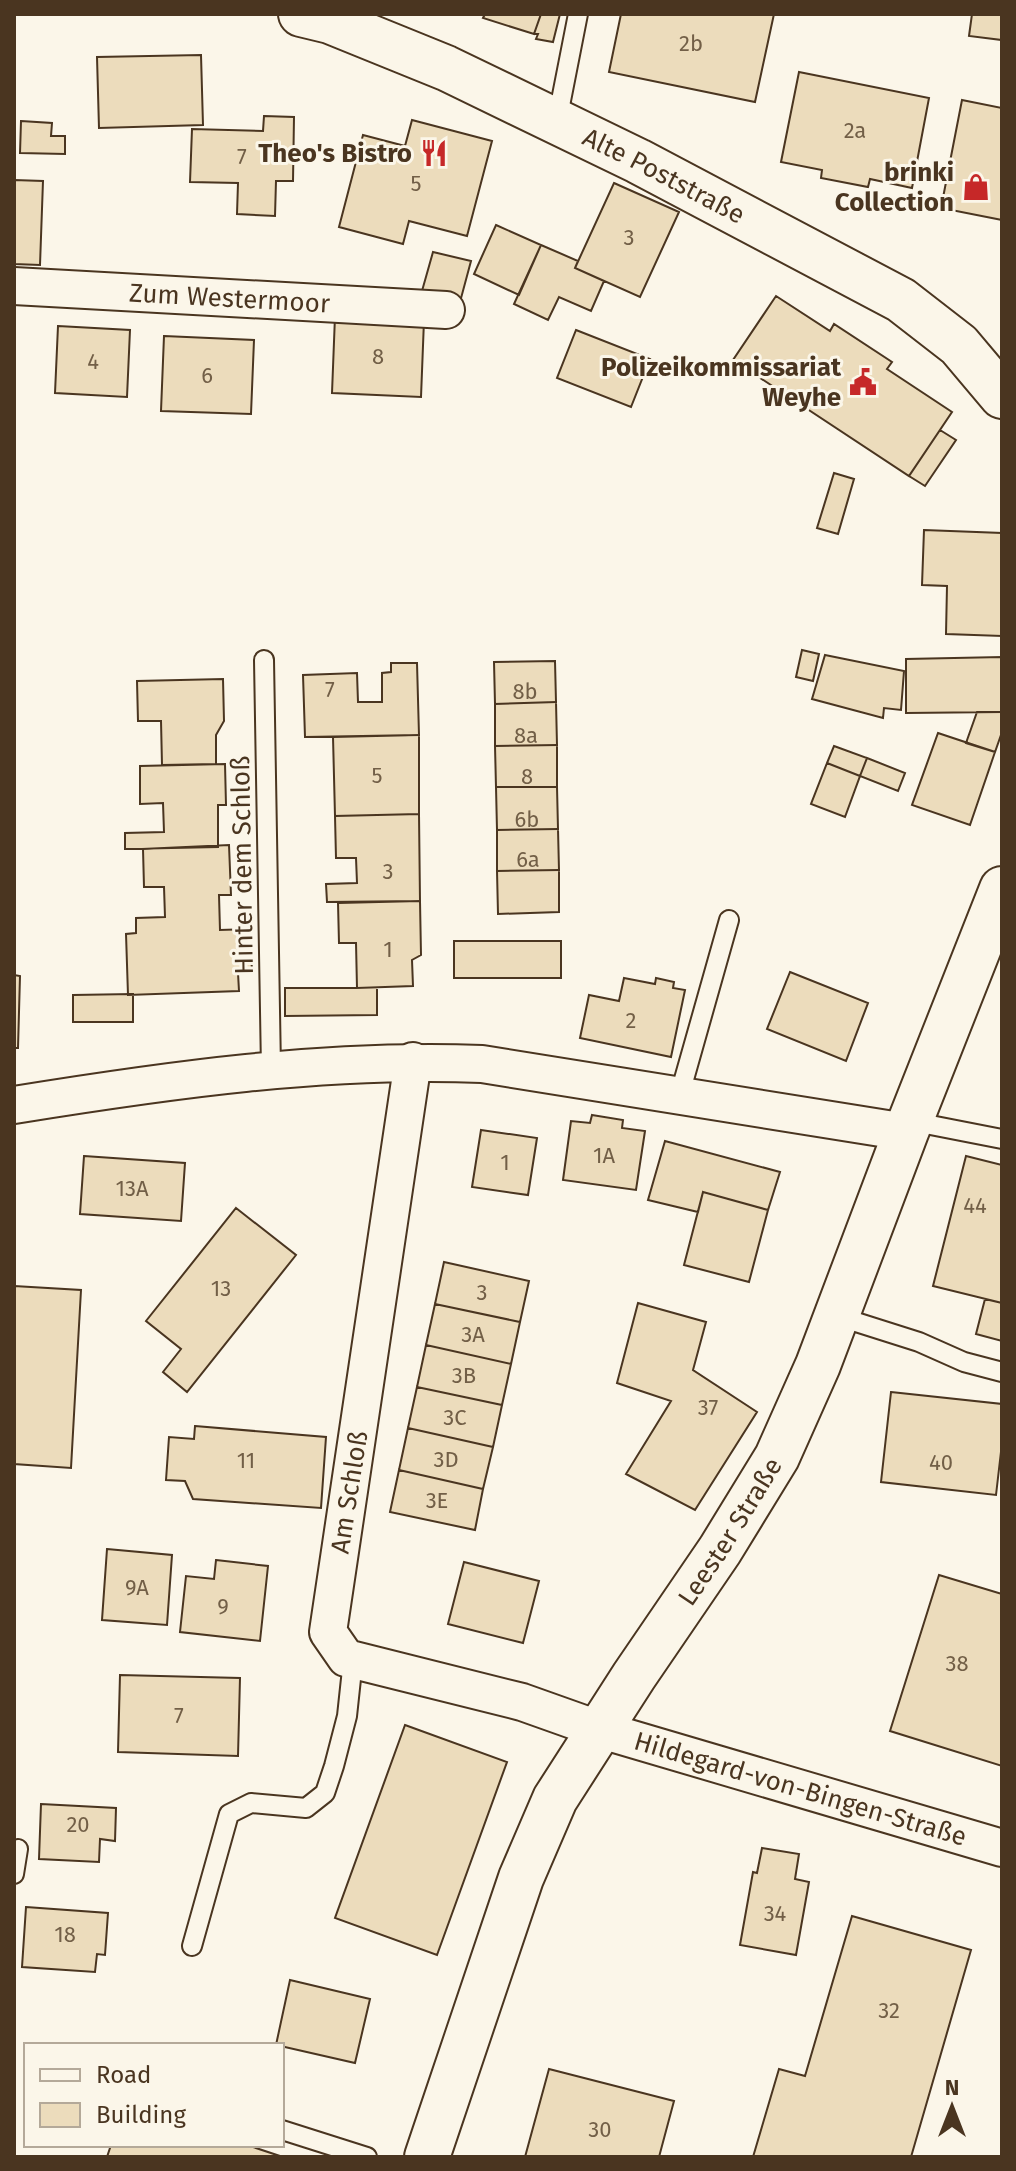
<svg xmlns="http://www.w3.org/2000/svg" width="1016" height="2171" viewBox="0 0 1016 2171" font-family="'Fira Sans',sans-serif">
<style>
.building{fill:#ecdcbc;stroke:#4a3520;stroke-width:2}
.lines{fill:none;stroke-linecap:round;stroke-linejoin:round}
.service-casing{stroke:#4a3520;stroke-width:22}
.minor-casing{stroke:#4a3520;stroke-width:40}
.tertiary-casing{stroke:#4a3520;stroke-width:48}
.secondary-casing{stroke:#4a3520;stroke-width:48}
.service{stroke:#fbf6e9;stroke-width:18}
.minor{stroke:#fbf6e9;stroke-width:36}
.tertiary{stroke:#fbf6e9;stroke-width:44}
.secondary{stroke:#fbf6e9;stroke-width:44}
.labels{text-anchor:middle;stroke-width:6;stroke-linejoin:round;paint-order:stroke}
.number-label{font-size:22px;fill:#725f47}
.poi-label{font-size:26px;font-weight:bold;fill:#4a3520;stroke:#fbf6e9;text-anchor:end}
.street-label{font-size:26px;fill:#4a3520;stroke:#fbf6e9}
</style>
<rect width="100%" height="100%" fill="#fbf6e9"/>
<path class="building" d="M485,14H541L534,34L483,18Z
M541,14H560L553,42L536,39L538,34H534Z
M621,14H774L755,102L609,72Z
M972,14H1002V40L969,36Z
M201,55L203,125L99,128L97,57Z
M799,72L929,98L912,188L870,179L868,187L821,178L822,170L781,162Z
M962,100L1002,108V220L941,208Z
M264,116L294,117L293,181H276L275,216L237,214L238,183L190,182L192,129L263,131Z
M412,120L492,141L467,236L409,221L403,244L339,227L363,135L405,146Z
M21,121L52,123L51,136H65V154L20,153Z
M14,180L43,181L40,265L14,264Z
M614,183L679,212L640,297L575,268Z
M496,225L541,245L519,295L474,274Z
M541,245L578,261L575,268L604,281L591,311L559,297L548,320L514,304Z
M433,252L471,261L460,302L420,298Z
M776,296L830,331L834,324L892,362L887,369L952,412L909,476L733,360Z
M335,316L424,320L421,397L332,393Z
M58,326L130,330L127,397L55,393Z
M576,330L650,359L631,407L557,378Z
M164,336L254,340L251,414L161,411Z
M940,430L956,440L925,486L909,476Z
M834,473L854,479L838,534L817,528Z
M924,530L1002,533V636L946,634L947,586L922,585Z
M802,650L819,654L813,681L796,677Z
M825,655L904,671L901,710L884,708L883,718L812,699Z
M1002,657V712L906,713V659Z
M555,661L556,702L495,704L494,662Z
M391,663H417L419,735L305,737L303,675L357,673L358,702H382V673L391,672Z
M223,679L224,721L216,735V764L162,765L161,721H138L137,681Z
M556,702L557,745L495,746V704Z
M977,712H1002V732L995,752L966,743Z
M938,733L995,752L970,825L912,805Z
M419,735V814L335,816L333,737Z
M557,745V787H496L495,746Z
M834,746L867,758L860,776L827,763Z
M867,758L905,773L898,791L860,776Z
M827,763L860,776L845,817L811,804Z
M225,764L226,805H218V847L125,849V833L164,832L163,803L140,804V766Z
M496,787H557L558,829L497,830Z
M419,814L420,901L327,902L326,884L357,883L356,858H336L335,816Z
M558,829L559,870L497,871V830Z
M229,845L231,895H219L220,930L250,929L252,972L238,973L239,991L128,995L126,934L136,933V918L165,917L164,887H144L143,849Z
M559,870V912L498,914L497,871Z
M420,901L421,955L412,960L413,986L357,988L356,943H339L338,903Z
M454,941H561V978H454Z
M790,972L868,1003L846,1061L767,1029Z
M14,975L20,976L18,1048H14Z
M624,978L655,984L656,978L674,982L673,988L685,990L671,1057L580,1038L589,995L619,1001Z
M285,988H377V1015L285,1016Z
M133,994V1022H73V995Z
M592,1115L623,1120L622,1128L645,1131L636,1190L563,1180L571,1121L590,1123Z
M481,1130L537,1138L528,1195L472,1187Z
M665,1141L780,1172L768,1210L703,1192L698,1212L648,1200Z
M84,1156L185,1163L181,1221L80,1214Z
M966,1156L1002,1165V1303L933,1286Z
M703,1192L768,1210L749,1282L684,1265Z
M236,1208L296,1255L187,1392L163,1372L181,1349L146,1321Z
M444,1262L529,1281L520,1322L435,1304Z
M14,1286L81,1290L71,1468L14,1464Z
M985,1299L1002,1303V1341L976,1334Z
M638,1303L706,1322L693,1370L757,1412L695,1510L626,1474L671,1401L617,1383Z
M435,1304L520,1322L511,1364L426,1345Z
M426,1345L511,1364L502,1405L417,1387Z
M417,1387L502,1405L493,1447L408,1428Z
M891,1392L1002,1404V1443L996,1495L881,1482Z
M195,1426L326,1437L321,1508L193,1499L185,1481L166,1480L169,1437L194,1439Z
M408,1428L493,1447L483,1489L399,1470Z
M399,1470L483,1489L475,1530L390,1512Z
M107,1549L172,1555L167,1625L102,1620Z
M216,1560L268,1566L260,1641L180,1632L186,1576L214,1579Z
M464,1562L539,1581L523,1643L448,1624Z
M939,1575L1002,1594V1766L890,1731Z
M120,1675L240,1678L238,1756L118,1752Z
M405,1725L507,1762L437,1955L335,1918Z
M41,1804L116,1808L115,1841L100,1839L99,1862L39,1859Z
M762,1848L799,1854L795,1879L809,1882L796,1955L740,1945L753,1872L757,1873Z
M26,1907L108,1913L105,1955L97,1954L95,1972L22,1967Z
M852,1916L971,1950L911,2157H753L779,2069L805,2076Z
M290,1980L370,1999L355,2063L276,2045Z
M549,2069L674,2101L659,2157H525Z
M111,2145H247L283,2157H107Z"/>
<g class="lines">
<g class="service-casing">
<path id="service" d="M557,121L578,14
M264,660L271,1069
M679,1097L729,920
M910,1121L1002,1139
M837,1316L919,1342L964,1362L1002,1372
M14,1874L18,1849
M192,1946L229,1814L251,1803L306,1808L325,1793L334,1766L347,1716L353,1660
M282,2130L367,2157"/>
</g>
<g class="minor-casing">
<g id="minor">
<path id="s1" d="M14,286L446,310"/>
<path id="s2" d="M413,1061L328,1632L346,1658L522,1702L598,1729L1002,1848"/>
<path d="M14,1105C169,1080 324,1058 482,1064L906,1132"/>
</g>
</g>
<g class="tertiary-casing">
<g id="tertiary">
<path id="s3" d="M427,2157L521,1878L555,1799L634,1676L720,1550L777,1457L818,1365L906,1132L1002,889"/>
</g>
</g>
<g class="secondary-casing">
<g id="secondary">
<path id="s4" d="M301,14L330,21L446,68L638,161L901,300L959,345L1002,396"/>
</g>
</g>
<use href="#service" class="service"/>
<use href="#minor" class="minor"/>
<use href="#tertiary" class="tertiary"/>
<use href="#secondary" class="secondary"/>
</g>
<defs>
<g id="restaurant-bare" transform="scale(2.16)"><path d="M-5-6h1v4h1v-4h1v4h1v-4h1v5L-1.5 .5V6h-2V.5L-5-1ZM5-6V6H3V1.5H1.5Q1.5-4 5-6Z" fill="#c62828" stroke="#fbf6e9" stroke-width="2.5" paint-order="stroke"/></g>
<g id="shop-bare" transform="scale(2.16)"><path d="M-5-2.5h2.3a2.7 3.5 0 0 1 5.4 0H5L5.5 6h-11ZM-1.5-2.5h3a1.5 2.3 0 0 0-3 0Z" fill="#c62828" stroke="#fbf6e9" stroke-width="2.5" paint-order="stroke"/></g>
<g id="civic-bare" transform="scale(2.16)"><path d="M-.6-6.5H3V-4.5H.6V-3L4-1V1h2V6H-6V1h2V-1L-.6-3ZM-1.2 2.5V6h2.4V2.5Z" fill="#c62828" stroke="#fbf6e9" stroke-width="2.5" paint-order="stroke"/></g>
</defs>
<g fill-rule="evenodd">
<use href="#restaurant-bare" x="434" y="153"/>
<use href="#shop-bare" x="976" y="187"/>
<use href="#civic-bare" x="863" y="382"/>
</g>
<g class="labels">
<g class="number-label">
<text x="691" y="51">2b</text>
<text x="855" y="138">2a</text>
<text x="242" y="164">7</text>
<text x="416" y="191">5</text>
<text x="629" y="245">3</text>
<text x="378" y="364">8</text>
<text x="93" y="369">4</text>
<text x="207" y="383">6</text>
<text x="330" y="697">7</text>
<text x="525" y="699">8b</text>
<text x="526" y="743">8a</text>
<text x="377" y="783">5</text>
<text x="527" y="784">8</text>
<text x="527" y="827">6b</text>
<text x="528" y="867">6a</text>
<text x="388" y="879">3</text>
<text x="388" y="957">1</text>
<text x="631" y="1028">2</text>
<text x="604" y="1163">1A</text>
<text x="505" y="1170">1</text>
<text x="132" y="1196">13A</text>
<text x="975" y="1213">44</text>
<text x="221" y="1296">13</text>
<text x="482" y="1300">3</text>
<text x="473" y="1342">3A</text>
<text x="464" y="1383">3B</text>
<text x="708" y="1415">37</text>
<text x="455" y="1425">3C</text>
<text x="446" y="1467">3D</text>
<text x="246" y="1468">11</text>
<text x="941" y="1470">40</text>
<text x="437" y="1508">3E</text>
<text x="137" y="1595">9A</text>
<text x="223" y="1614">9</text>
<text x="957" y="1671">38</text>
<text x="179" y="1723">7</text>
<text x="78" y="1832">20</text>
<text x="775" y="1921">34</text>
<text x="65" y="1942">18</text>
<text x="889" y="2018">32</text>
<text x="600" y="2137">30</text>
</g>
<g class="poi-label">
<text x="412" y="162">Theo's Bistro</text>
<text x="954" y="181">brinki<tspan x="954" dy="30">Collection</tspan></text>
<text x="841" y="376">Polizeikommissariat<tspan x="841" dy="30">Weyhe</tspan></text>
</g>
<g class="street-label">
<text dy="9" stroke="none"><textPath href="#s4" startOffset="398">Alte Poststraße</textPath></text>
<text dy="9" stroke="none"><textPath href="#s1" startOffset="216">Zum Westermoor</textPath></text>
<text transform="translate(242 865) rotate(-91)" y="9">Hinter dem Schloß</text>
<text transform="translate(349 1492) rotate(-81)" y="9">Am Schloß</text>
<text dy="9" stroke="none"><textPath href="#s3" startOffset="700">Leester Straße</textPath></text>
<text dy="9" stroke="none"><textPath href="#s2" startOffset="1082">Hildegard-von-Bingen-Straße</textPath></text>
</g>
</g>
<rect width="1016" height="2171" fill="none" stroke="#4a3520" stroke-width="32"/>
<rect x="24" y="2043" width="260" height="104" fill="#fbf6e9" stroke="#b4a999" stroke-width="2"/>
<rect x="40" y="2069" width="40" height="12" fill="#fbf6e9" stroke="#b4a999" stroke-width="2"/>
<text x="96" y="2083" font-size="24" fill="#4a3520">Road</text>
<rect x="40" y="2103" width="40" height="24" fill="#ecdcbc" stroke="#b4a999" stroke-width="2"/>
<text x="96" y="2123" font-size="24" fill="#4a3520">Building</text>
<g transform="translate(952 2107)" stroke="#fbf6e9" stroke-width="6" paint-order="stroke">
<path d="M0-6L14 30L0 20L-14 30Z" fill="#4a3520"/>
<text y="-12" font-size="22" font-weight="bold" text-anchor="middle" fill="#4a3520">N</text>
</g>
</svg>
